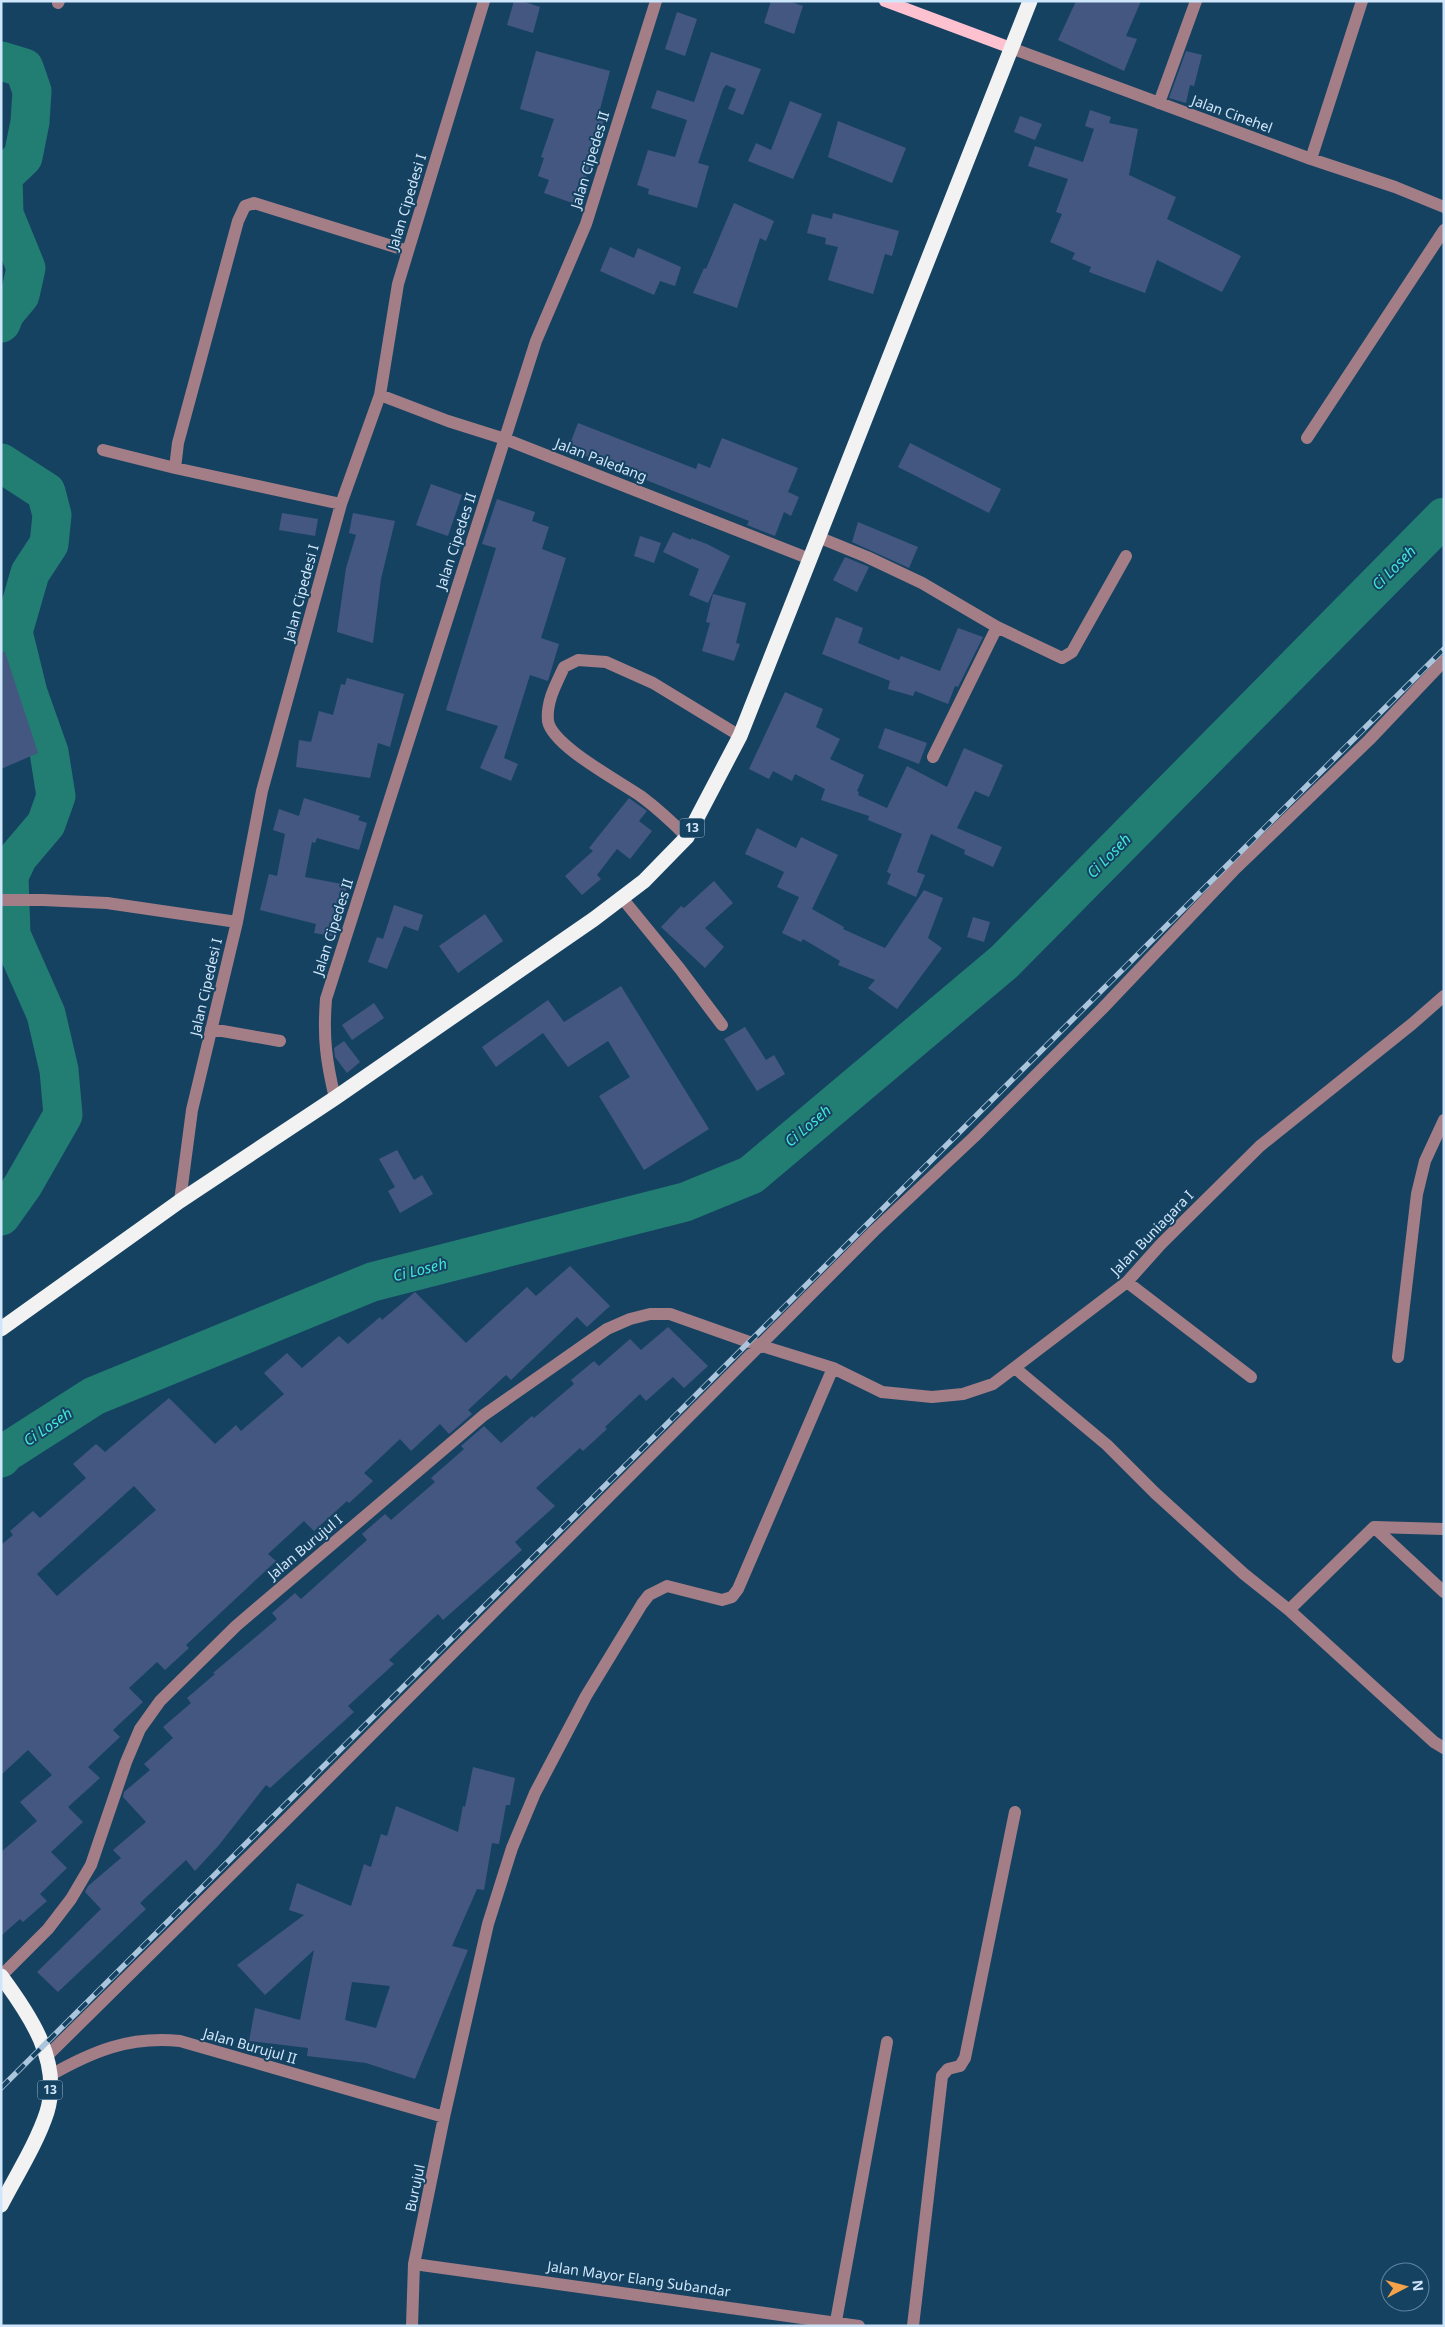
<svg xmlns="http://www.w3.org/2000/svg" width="1445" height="2327" viewBox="0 0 1445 2327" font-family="'Noto Sans',sans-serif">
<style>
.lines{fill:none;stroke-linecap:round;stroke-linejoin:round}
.river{stroke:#227d73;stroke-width:39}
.building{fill:#435781;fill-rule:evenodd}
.minor{stroke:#a47e86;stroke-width:12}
.major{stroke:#fec1cf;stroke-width:12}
.highway{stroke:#f2f2f2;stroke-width:15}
.rail-casing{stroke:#aac5dc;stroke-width:5.5}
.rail{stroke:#164262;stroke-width:4;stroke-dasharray:11;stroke-linecap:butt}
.labels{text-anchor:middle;stroke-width:4;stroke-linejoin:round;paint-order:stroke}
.shield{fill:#164262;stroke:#98b6cd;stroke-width:1}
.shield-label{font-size:12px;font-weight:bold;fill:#d0e7fb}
.street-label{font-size:14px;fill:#d0e7fb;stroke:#164262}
.water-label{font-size:15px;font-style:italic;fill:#41e8d6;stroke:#164262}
</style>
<rect width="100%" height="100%" fill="#164262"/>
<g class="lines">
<path class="river" d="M1,61L24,68L32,91L30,122L23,157L3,176L4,214L26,268L20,295L5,313L1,323
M1,463L46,492L52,515L49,544L30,573L13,632L28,693L49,752L56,796L46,824L18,857L9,876L11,935L46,1014L59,1070L63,1115L23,1185L1,1216
M1,1458L5,1453L94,1396L372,1282L685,1202L751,1175L1004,962L1444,517"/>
</g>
<path class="building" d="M514,1H522L540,7L533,33L507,25Z
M771,1H789L803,6L794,34L764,23Z
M1076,1H1141L1126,36L1137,39L1124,71L1058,40Z
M677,12L697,19L685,56L665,49Z
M536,51L610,71L598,117L604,119L597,147H595L578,205L544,193L549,180L538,176L544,158L541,157L554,119L520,109Z
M1186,51L1202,55L1194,86L1190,85L1186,103L1169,98Z
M711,52L761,69L743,115L728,109L736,89L726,85L723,89L698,163L709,166L697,208L648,194L649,189L637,185L648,150L675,157L687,120L651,108L657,90L694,102Z
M790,101L822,114L793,179L748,161L756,143L771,150Z
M1090,110L1111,117L1109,123L1138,129L1129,175L1176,197L1167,219L1241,256L1222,292L1157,260L1145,293L1089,272L1091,267L1072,259L1075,253L1050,242L1062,214L1056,212L1068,179L1028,166L1035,146L1083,162L1094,129L1085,126Z
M1020,116L1042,124L1035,140L1014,132Z
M838,121L906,148L892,183L828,157Z
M734,203L774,221L766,241L760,238L737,308L693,293L704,268L706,269Z
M833,213L899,231L892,256L885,254L873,294L828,280L838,247L825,244L826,238L807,233L812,214L832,219Z
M610,247L634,258L638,248L681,267L675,286L660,281L654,295L600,271Z
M578,423L696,469L698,463L710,468L722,438L798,468L788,492L799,497L791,516L784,512L775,536L747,525L749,521L568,449Z
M910,443L1001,489L989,513L898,467Z
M431,484L462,495L448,536L416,525Z
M497,499L535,512L532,521L549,527L542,549L566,558L541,638L559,644L548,681L530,675L504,758L518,764L511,781L480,768L498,726L446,710L496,548L482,544Z
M282,513L318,519L315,536L279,530Z
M353,513L395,521L381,579L373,643L337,632L346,568L356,535L349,533Z
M858,522L918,547L909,568L852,542Z
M673,532L691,540V538L707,544L730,556L708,603L689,595L699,569L663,552Z
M640,536L661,543L654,563L634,556Z
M845,557L869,567L857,592L833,580Z
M713,594L746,603L736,643L740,644L734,661L702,651L710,623L706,622Z
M836,617L863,628L858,643L899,660L901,656L940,671L958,628L983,637L958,687L955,686L948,704L915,691L913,696L888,689L890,681L822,654Z
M1,652H5L38,753L1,769Z
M347,678L404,694L390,747L378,743L370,778L296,767L299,740L311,742L319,711L333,715L341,684L345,685Z
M785,692L823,709L816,727L840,739L830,759L864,775L857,791L859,792L858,795L887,808L907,766L947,787L964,748L1003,765L989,797L975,791L957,828L1002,847L993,867L964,854L965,850L931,834L917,872L925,875L916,897L887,884L891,874L887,872L902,834L868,820L869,816L821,800L825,789L795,774L792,781L773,771L769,779L749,769Z
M885,728L927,743L919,764L878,748Z
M304,798L360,816L358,820L367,823L359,850L317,838L315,843L312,842L305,877L347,885L337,937L314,933L316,924L260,910L269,874L277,876L285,834L273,830L279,809L299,816Z
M629,798L647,811L639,821L652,831L630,859L617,849L597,875L601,879L582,895L565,876L593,851L589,848Z
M757,828L796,848L801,837L838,855L812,909L844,927L843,929L885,948L924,890L943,898L928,938L942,948L897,1009L868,988L875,980L838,965L840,961L803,939L801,942L782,933L799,897L777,887L784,872L745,854Z
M714,881L733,903L705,928L724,947L705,968L661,927L681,906L684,908Z
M394,905L423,915L418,931L404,926L387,969L368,962L377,937L383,939Z
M485,914L503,941L458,973L439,946Z
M973,917L990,922L984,942L967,937Z
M621,986L709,1129L644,1170L599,1096L630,1077L608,1041L568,1067L543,1033L496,1067L482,1047L548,1000L564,1022Z
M374,1003L384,1018L352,1040L342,1025Z
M745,1027L766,1060L774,1055L785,1074L757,1091L724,1039Z
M344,1041L360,1062L347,1073L335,1057L334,1048Z
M397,1150L414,1180L422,1175L433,1194L400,1213L388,1191L395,1187L379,1159Z
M570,1266L610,1306L587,1327L577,1317L511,1380L506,1375L468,1410L472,1414L449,1434L440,1424L411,1451L400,1439L364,1473L373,1481L349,1503L347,1501L314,1531L304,1521L268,1554L276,1561L186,1645L189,1648L165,1670L157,1662L129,1688L143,1702L113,1730L120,1737L88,1767L100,1778L68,1807L83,1822L51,1852L67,1868L40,1894L47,1901L23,1922L20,1919L1,1936V1852L37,1821L20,1802L52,1775L28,1750L1,1775V1545L13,1535L10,1531L33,1511L40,1518L86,1478L73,1464L96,1444L105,1452L169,1398L215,1444L236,1425L241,1431L284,1394L264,1373L287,1353L302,1368L339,1336L348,1344L380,1317L382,1320L415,1292L466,1343L527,1287L536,1296ZM134,1486L156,1510L57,1596L37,1574Z
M668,1327L708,1366L684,1388L673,1377L646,1401L640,1394L605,1427L607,1429L583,1451L580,1448L536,1488L555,1506L515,1542L522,1550L443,1620L438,1614L389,1660L394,1664L348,1706L354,1712L270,1788L266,1785L219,1845L195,1871L186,1860L140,1903L146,1909L58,1992L37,1972L101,1909L85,1892L88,1886L121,1858L113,1850L146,1822L123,1797L124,1792L150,1770L144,1764L173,1738L163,1727L191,1703L187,1698L215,1674L213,1673L277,1619L272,1613L295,1593L301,1599L367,1540L362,1534L385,1514L391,1520L435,1482L431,1478L464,1449L461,1446L484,1426L501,1443L532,1416L534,1418L574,1384L571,1380L594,1361L599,1366L630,1339L641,1350Z
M473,1767L515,1778L510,1805H506L499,1844L492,1843L484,1890L477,1889L452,1946L468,1950L415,2079L366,2063L307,2056L308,2048L249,2041L255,2008L300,2020L314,1950L265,1995L237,1965L304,1915L289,1910L297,1883L351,1906L364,1864L371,1867L381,1834L387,1836L396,1806L458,1832L463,1806L465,1807ZM352,1982L390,1986L376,2028L345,2020Z"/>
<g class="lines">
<path class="minor" d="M58,3L59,1
M1011,48L1311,159L1395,187L1444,207
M1159,103L1196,1
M1311,159L1362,1
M380,395L448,421L505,439L810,559
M1307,438L1444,230
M103,450L175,468L341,504
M175,468L178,443L238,221L245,206L254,203L408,251
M818,537L867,557L922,583L997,627L1062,658L1072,652L1126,556
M933,757L997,627
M687,837C673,823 658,809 642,797C621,782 552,746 548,721C546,702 556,684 564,667L578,660L606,662L653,683L740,736
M622,898L680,969L722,1025
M1,900H43L107,903L237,922
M211,1029L280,1041
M335,1098C326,1061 323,1037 326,999L536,341L586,224L656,1
M180,1201L192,1110L237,922L262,791L341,504L380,395L398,284L484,1
M1127,1282L1251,1377
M1398,1357L1417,1194L1425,1161L1444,1120
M1015,1368L1107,1445L1155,1493L1244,1574L1289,1610L1374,1527L1444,1529
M1374,1527L1444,1592
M1289,1610L1434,1742L1444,1748
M1,1976L48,1929L71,1899L91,1865L126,1762L140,1729L160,1701L236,1626L484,1415L607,1329L630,1319L650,1314H670L749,1342L833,1368L882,1392L932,1397L963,1394L993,1384L1127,1282L1161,1244L1260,1146L1412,1024L1444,996
M46,2057L288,1818L874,1231L974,1137L1102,1009L1233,871L1369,740L1444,661
M49,2076C93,2051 129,2036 180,2041L444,2117
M414,2264L859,2326
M836,2321L887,2042
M412,2326L414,2264L444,2117L488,1924L512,1848L535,1793L586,1696L642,1604L649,1595L667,1586L722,1600L732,1597L738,1589L833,1368
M913,2326L942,2076L948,2069L960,2066L965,2058L1015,1812"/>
<path class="major" d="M885,1L1011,48"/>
<path class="highway" d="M1,1329L180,1201L335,1098L594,919L644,881L687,837L740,736L1030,1
M1,1976C30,2015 62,2062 47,2112C37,2143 16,2176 1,2205"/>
<g class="rail-casing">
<path id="rail" d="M1,2088L1444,649"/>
</g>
<use href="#rail" class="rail"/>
</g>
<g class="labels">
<g class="shield">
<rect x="679.5" y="818.5" width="25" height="19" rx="4"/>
<rect x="37.5" y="2080.5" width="25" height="19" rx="4"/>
</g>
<g class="shield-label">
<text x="692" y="832">13</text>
<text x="50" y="2094">13</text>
</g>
<g class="street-label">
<text transform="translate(1232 114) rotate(20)" y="5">Jalan Cinehel</text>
<text transform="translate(590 160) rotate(-73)" y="5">Jalan Cipedes II</text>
<text transform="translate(407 202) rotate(-73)" y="5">Jalan Cipedesi I</text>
<text transform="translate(601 460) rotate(21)" y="5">Jalan Paledang</text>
<text transform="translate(456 541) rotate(-72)" y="5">Jalan Cipedes II</text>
<text transform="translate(301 593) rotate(-75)" y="5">Jalan Cipedesi I</text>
<text transform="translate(333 927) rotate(-72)" y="5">Jalan Cipedes II</text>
<text transform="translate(206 987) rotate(-77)" y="5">Jalan Cipedesi I</text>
<text transform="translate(1152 1233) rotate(-46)" y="5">Jalan Buniagara I</text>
<text transform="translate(305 1547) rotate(-40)" y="5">Jalan Burujul I</text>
<text transform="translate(250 2046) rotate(16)" y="5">Jalan Burujul II</text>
<text transform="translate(415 2188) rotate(-78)" y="5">Burujul</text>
<text transform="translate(639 2279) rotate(8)" y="5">Jalan Mayor Elang Subandar</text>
</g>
<g class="water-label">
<text transform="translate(1394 568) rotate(-45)" y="5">Ci Loseh</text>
<text transform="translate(1109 856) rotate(-45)" y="5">Ci Loseh</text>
<text transform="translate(808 1126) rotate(-40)" y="5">Ci Loseh</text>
<text transform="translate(420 1270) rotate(-14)" y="5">Ci Loseh</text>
<text transform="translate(48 1427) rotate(-34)" y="5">Ci Loseh</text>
</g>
</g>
<rect width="1445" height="2327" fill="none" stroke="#d0e7fb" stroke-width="5"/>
<g transform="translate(1405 2287) rotate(84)"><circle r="24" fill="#164262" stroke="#60849f"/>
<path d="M0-4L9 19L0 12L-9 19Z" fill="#f6a248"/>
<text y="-8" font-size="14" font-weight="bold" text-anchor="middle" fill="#d0e7fb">N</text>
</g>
</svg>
